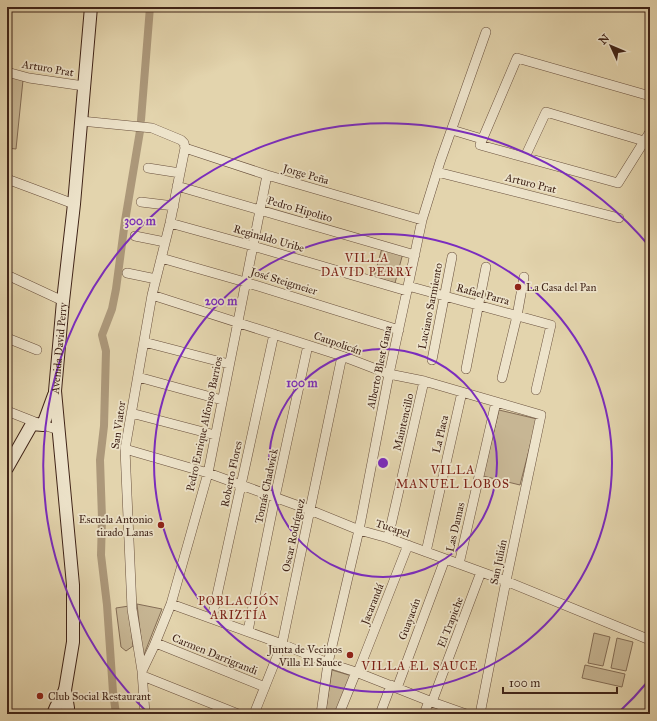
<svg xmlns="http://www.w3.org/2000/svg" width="657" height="721" viewBox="0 0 657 721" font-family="'IM FELL Great Primer',serif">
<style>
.green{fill:#c7b694;stroke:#846d56}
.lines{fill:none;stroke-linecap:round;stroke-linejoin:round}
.canal{stroke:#ac987a;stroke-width:8}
.street-casing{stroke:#69503d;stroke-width:10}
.secondary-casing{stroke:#402418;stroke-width:14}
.street{stroke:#ede3ca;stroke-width:9}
.secondary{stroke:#ede3ca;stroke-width:12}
.ring{fill:none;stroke:#7b2cbf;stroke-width:2}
.poi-dot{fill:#8f2418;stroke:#ede3ca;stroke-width:1.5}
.labels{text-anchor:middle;stroke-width:3.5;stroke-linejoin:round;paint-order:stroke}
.street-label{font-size:11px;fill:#402418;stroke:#ede3ca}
.poi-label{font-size:11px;fill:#402418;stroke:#ede3ca;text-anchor:start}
.neighbourhood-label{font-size:12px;letter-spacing:1px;fill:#7a1f14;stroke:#ede3ca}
.centre{fill:#7b2cbf;stroke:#ede3ca;stroke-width:2}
.ring-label{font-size:12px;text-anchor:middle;font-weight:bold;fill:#7b2cbf;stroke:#ede3ca;stroke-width:3.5;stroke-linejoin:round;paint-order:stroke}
</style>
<rect width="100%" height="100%" fill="#e3d4ad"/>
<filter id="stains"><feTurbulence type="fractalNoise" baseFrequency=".005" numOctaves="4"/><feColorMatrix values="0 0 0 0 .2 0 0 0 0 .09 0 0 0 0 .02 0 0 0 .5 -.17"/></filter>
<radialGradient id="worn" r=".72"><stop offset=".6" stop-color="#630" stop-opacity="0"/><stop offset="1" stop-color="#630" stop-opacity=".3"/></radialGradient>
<path class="green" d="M10,77L23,80L16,149L7,148V86Z
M382,248L403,253L395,283L374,277Z
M499,410L537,419L520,485L483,476Z
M137,604L162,609L143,657Z
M129,606L133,646L126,651L121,647L116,608Z
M594,633L610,637L603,666L588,663Z
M617,638L633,642L626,671L611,668Z
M585,665L625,674L622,687L582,678Z
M332,670L352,676L336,714H325Z"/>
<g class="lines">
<path class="canal" d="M141,120L150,7
M116,714L113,692L107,605L101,555L102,518L100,460L104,426L106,351L102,335L112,309L116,289L125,221L140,131"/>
<g class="street-casing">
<path id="street" d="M7,72L29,78L84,86
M650,96L517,58L480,145L618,183L650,132
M81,121L152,128L181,140L184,143L185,148L170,223L152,295L125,449L132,609L142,671L145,714
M452,130L482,139
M185,148L267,175L422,220
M525,157L546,112L644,141
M148,168L180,173
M437,172L619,218
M7,179L74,204
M177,186L415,255
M141,202L174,206
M170,223L253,246L407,291
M135,236L165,242
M161,258L245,282L399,330
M127,273L156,279
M7,275L63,301
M408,286L551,325L536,390
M152,295L342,356L389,374L424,381L541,415L506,581L480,714
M7,338L37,350
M144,342L229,364
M432,360L452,257
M466,369L486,267
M138,377L222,400
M502,378L517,316L524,277
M7,411L40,424L59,430
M131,413L215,435
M125,449L208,473L310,510L359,530L388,538L506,581L650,640
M388,538L424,381
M426,552L462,392
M459,564L496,402
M171,604L282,644L328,663L356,672L432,702L466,714
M212,618L274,334
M248,631L275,497L308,345
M156,643L265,687
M142,671L154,646L171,604L208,473L267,175
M358,672L408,545
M143,676L238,714
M397,688L445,559
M432,702L481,572
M254,714L282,644L342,356
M321,714L328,663L359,530L389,374L408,286L422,220L440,162L486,32
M339,714L356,672
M380,714L391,685
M424,714L429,701"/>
</g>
<g class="secondary-casing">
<g id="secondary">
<path d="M7,468L32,424L43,425L54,395"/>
<path d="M53,714L56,707L65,690"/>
<path id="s1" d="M66,714L68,708L65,690L73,642V585L55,391L63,301L74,204L91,7"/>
</g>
</g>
<use href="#street" class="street"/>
<use href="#secondary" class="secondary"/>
</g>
<g class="ring">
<circle cx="383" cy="463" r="114"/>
<circle cx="383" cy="463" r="229"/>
<path d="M650 679A343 343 0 0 1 617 714M149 714A343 343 0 1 1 650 247"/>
</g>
<g class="poi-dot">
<circle cx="518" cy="287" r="4"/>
<circle cx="161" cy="525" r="4"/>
<circle cx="350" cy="655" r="4"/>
<circle cx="40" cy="696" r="4"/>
</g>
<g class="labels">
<g class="street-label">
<text transform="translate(48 68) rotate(10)" y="4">Arturo Prat</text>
<text transform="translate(306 174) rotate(16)" y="4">Jorge Peña</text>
<text transform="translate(531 183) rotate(14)" y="4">Arturo Prat</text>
<text transform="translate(300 209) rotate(16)" y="4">Pedro Hipolito</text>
<text transform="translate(269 238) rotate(16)" y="4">Reginaldo Uribe</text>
<text transform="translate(284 281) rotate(17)" y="4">José Steigmeier</text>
<text transform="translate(483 294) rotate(15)" y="4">Rafael Parra</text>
<text transform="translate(430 306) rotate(-79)" y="4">Luciano Sarmiento</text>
<text transform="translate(338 343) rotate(19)" y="4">Caupolicán</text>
<text dy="4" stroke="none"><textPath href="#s1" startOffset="368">Avenida David Perry</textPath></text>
<text transform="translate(379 367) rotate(-78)" y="4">Alberto Blest Gana</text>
<text transform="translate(403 422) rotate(-77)" y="4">Maintencillo</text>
<text transform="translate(204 424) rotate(-78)" y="4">Pedro Enrique Alfonso Barrios</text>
<text transform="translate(118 425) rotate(-82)" y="4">San Viator</text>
<text transform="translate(440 434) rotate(-77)" y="4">La Placa</text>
<text transform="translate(231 474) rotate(-78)" y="4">Roberto Flores</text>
<text transform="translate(266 486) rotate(-78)" y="4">Tomás Chadwick</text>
<text transform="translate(455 527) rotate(-77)" y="4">Las Damas</text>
<text transform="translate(393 528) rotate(18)" y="4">Tucapel</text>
<text transform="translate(293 535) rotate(-78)" y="4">Oscar Rodríguez</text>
<text transform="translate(498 562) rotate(-78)" y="4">San Julián</text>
<text transform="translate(372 604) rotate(-68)" y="4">Jacarandá</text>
<text transform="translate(409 619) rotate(-70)" y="4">Guayacán</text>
<text transform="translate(450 622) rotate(-69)" y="4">El Trapiche</text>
<text transform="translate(215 654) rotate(22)" y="4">Carmen Darrigrandi</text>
</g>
<g class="poi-label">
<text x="526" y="291">La Casa del Pan</text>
<text x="153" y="523" text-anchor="end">Escuela Antonio<tspan x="153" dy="13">tirado Lanas</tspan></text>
<text x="342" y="653" text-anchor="end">Junta de Vecinos<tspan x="342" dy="13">Villa El Sauce</tspan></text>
<text x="48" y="700">Club Social Restaurant</text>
</g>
<g class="neighbourhood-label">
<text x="367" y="262">VILLA<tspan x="367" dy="14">DAVID PERRY</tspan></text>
<text x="453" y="474">VILLA<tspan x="453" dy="14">MANUEL LOBOS</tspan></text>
<text x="239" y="605">POBLACIÓN<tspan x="239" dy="14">ARIZTÍA</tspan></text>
<text x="420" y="670">VILLA EL SAUCE</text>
</g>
</g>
<circle cx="383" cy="463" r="6" class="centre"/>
<g class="ring-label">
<text x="140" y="225">300 m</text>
<text x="221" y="305">200 m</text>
<text x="302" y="387">100 m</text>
</g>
<rect width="657" height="721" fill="none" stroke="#e3d4ad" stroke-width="24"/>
<rect x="8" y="8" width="641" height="705" fill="none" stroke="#402418" stroke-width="2"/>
<rect x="12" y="12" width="633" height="697" fill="none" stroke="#402418"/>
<g transform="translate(611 46) rotate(314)" stroke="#ede3ca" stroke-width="3" paint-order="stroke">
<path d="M0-3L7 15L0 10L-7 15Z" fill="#402418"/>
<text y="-6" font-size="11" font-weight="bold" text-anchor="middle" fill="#402418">N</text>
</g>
<path d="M503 687v6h114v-6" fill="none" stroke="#402418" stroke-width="2"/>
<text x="509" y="687" font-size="12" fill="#402418" stroke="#ede3ca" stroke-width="3" paint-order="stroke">100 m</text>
<rect width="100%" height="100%" filter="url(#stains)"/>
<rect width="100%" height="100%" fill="url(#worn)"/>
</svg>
